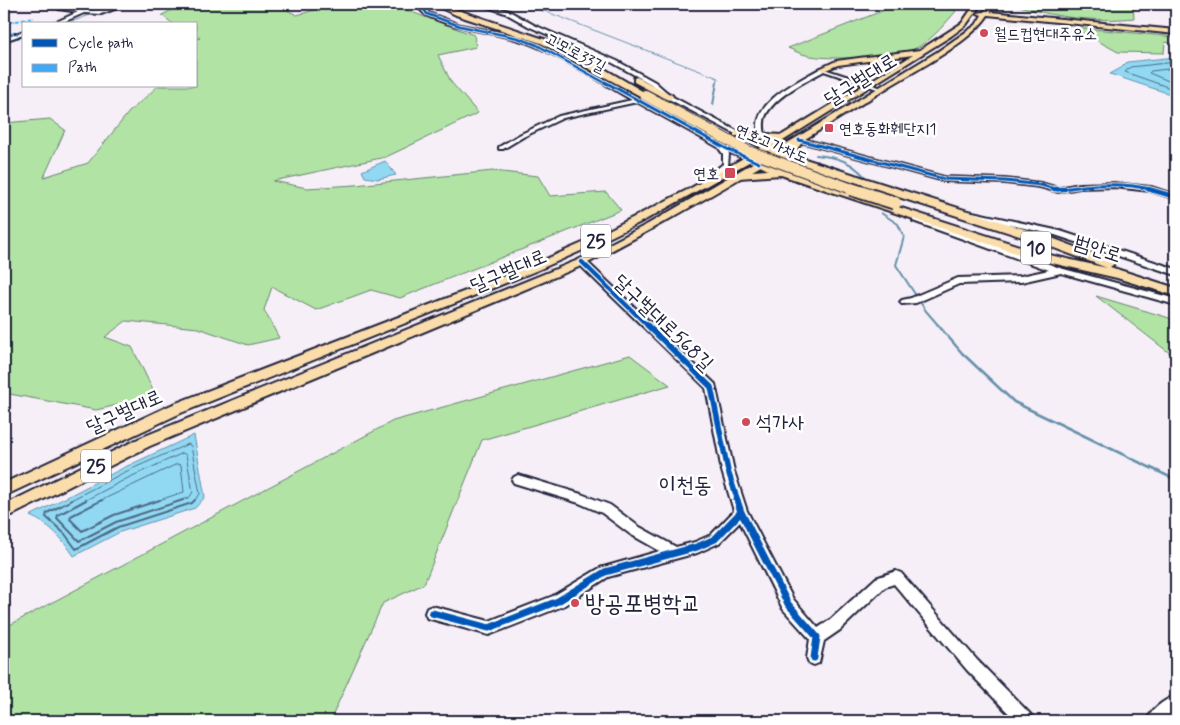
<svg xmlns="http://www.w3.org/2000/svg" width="1180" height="725" viewBox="0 0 1180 725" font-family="Mynerve,'Poor Story',sans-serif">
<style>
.green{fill:#b0e3a4;stroke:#698270}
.water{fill:#91d9f3;stroke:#6590a9}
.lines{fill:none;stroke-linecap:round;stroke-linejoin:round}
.shore-far1{stroke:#4e6b85;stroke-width:1}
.shore{stroke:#4e6b85;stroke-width:2}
.stream-far2{stroke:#6590a9;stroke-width:1}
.stream-far1{stroke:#6590a9;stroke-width:2}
.stream{stroke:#6590a9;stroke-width:2.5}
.minor-casing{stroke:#22223b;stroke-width:4}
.major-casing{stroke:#22223b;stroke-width:4}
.highway-casing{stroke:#22223b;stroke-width:4}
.minor{fill:#fff;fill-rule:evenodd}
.major{fill:#faddab;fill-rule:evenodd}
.highway{fill:#faddab;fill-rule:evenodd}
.highway-bridge-far1-casing{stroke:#22223b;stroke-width:12;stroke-linecap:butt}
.highway-bridge-casing{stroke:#22223b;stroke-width:16;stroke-linecap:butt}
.highway-bridge-far1{stroke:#faddab;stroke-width:10}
.highway-bridge{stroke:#faddab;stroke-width:12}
.quiet{stroke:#3fa9f5;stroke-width:2;stroke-dasharray:4 2;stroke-linecap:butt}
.cycleway-far4-casing{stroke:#fff;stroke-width:4.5}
.cycleway-far3-casing{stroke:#fff;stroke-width:5}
.cycleway-far2-casing{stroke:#fff;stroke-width:7}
.cycleway-far1-casing{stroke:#fff;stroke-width:9}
.cycleway-casing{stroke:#fff;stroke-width:10}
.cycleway-far4{stroke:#0057b8;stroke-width:2.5}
.cycleway-far3{stroke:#0057b8;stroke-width:3}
.cycleway-far2{stroke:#0057b8;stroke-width:4.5}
.cycleway-far1{stroke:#0057b8;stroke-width:5.5}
.cycleway{stroke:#0057b8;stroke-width:7}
.poi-dot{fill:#d1495b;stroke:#fff;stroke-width:2}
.labels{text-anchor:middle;stroke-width:5;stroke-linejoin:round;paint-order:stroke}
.far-poi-label{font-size:16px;fill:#22223b;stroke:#fff;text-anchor:start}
.far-street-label{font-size:16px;fill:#22223b;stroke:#fff}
.shield{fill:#fff;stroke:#646476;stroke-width:1}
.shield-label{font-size:19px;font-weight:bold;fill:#22223b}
.street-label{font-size:20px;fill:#22223b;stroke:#fff}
.poi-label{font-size:20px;fill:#22223b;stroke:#fff;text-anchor:start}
.quarter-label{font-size:22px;fill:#22223b;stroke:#fff}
.near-poi-label{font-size:24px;fill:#22223b;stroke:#fff;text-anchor:start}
</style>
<rect width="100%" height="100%" fill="#f6eff8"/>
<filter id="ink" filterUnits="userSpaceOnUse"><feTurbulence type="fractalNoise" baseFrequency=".02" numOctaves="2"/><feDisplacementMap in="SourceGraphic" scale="10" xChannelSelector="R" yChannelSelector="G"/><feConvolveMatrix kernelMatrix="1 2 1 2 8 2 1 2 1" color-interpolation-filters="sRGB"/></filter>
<g filter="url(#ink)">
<path class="green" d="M184,4H275L297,15L335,4H365L374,7L406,10L474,35L476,47L438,55L451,82L478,113L386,157L273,181L307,188L355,185L493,171L538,176L550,196L606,192L621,210L400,298L371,290L316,310L272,287L264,310L279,338L248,345L198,328L126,321L105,337L132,347L156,396L96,410L4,393V123L50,119L65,130L44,177L88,163L129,112L158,86H196V39L200,38L196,36V24H173L162,15Z
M877,4H949L956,11C946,23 934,37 920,46C902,58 827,61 806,55C800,54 793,50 788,48L887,9Z
M1015,4H1133L1134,18C1098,22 1050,18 1015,4Z
M1072,27L1176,37V44L1165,42L1164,53L1118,52Z
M1096,296L1176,320V358Z
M630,355L670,385L482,440L424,584L383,603L330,721H4V628L393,421Z"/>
<path class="water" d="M1176,57V96L1110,74L1121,68L1127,62Z
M385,161L396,175L378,179L365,177L362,171Z
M194,435L205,497L195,508L120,532L74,556C62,538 51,525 30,516L123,468Z"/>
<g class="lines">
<path class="shore-far1" d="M1176,62L1130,67L1125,72L1176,90
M1176,68L1151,71L1149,73L1176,84
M69,501L125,472L188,444L191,446L200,494L194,501
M84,501L128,478L183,453L186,455L193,492L189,498L179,501
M100,501L177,464L181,465L184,492L156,501"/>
<path class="shore" d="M72,500L47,513L46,517L65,534L76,549L118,527L192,503L195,500
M86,500L58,515L57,518L79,541L116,522L183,500
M102,500L71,516L70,519L82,531L114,515L160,500"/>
<path class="stream-far2" d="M519,4L547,12L718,78L717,84
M65,24L90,15
M4,41L24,37"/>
<path class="stream-far1" d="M713,105L717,82
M816,155C837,157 851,161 865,177
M881,213L898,224L904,237L896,265L926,311L939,326"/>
<path class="stream" d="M938,325L962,353L1014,402L1176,480"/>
<g class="minor-casing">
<path id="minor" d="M97,4H102L89,10C104,12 114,3 128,4L101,14L84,13L59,24H52L78,12L59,9L57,7L83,10Z
M415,4H423L429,13L461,25L518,36L539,44L729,148L762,163L757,164L728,152L729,154L728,166L707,185H701V181L723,164V154L718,147L637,102L563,118L523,137L503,149H499V147L519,135L559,116L632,100C601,82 567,60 535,46C501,31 462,32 428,16C423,14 419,7 415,4Z
M479,4H485L509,11L534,25L617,61L655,82L671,96L769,148L764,149L667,98L651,84L613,63L530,27L505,13Z
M24,31V34L4,41V38Z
M821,68L885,89L880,90L824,71C806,81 773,97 765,117C763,123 764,130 765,136L760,137C747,103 798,82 821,68Z
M799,138L944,177L1005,179L1041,183L1058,188L1080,184L1114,183L1151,187L1176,195V199L1150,191L1114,187L1080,188L1058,192L1040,187L1005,183L944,181L797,141V139Z
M968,211L1060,231L1176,269V275L1055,235L968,215Z
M913,217H919L1060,268L1176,299V305L1061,273L1021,282L959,284L916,303L902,304L900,302L902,300L911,298L958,278L1021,276L1049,270L913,221Z
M582,259L585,260L715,384L734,471L747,511L793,599L818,628L830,620L876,578L896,571L901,573L977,660L1032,716L1035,721H1016L967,670L894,584L885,587L840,630L824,641L819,663L814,665L809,663L807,658L810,639L783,609L740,522L719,543L697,553L608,577L563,606L489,635L427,618L425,613L427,608L432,606L489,621L553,596L600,568L660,551L630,534L602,513L579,503L514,483L512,480L514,477L518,475L581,494L610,505L638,526L676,547L695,542L711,535L734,511L722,471L706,388L579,264L578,262Z
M1176,695V711L1172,712L1165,721H1147C1152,708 1163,701 1176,695Z"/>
</g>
<g class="major-casing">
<path id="major" d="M975,4H981L966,25L951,36L749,162L645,220L592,246L538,270L181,413L4,496V483L171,405L530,266L585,242L691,188L775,140L737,136H734V132L782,135L913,55L838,65L823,71L820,69L821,68L836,61L920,50L962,23Z
M989,4H995L990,12L1176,30V34L988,15C971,42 918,69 890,86C791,149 690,210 586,264L150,446L4,519V505L140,438L578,260L648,224L796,138L937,52L976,25L982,15L977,13L984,12Z"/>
</g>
<g class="highway-casing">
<path id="highway" d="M432,4H440L547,40L591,61L649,95L645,98L642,97L541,43L456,15Z
M637,77L672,95L673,97L669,100L666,99L634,82V78Z
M799,137L804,140L797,149L802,158L1049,237L1113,261L1114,264L1110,267L1176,288V296L1117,278L1034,259L781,175L739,178L734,175L739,172L768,170L754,163L759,160L805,177L1041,253L1107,268L1041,243L796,164L761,148L766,145L788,153C787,147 793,138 799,137Z"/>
</g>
<use href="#minor" class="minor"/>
<use href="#major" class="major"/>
<use href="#highway" class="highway"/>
<g class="highway-bridge-far1-casing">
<path id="highway-bridge-far1" d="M645,95L748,151L855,190"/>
</g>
<g class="highway-bridge-casing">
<path id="highway-bridge" d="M851,189L895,203"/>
</g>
<use href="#highway-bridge-far1" class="highway-bridge-far1"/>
<use href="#highway-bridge" class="highway-bridge"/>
<path class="quiet" d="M4,23L34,18
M4,33L18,34"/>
<g class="cycleway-far4-casing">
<path id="cycleway-far4" d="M417,4L421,5L427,14L460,26L518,38L537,45L607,84"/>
</g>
<g class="cycleway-far3-casing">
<path id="cycleway-far3" d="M605,82L727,149L759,163
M799,140L944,179L1005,181L1041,185L1058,190
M1058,190C1089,184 1123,182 1154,190"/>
</g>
<g class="cycleway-far2-casing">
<path id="cycleway-far2" d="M1054,189H1065
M1148,189L1176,197
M582,262L648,326"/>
</g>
<g class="cycleway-far1-casing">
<path id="cycleway-far1" d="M647,325L711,387L728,471L738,501"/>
</g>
<g class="cycleway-casing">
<path id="cycleway" d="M737,500L741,512L788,604L817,637L814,658
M432,613L489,628L558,601L605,572L697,547L715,539L741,512"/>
</g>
<use href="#cycleway-far4" class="cycleway-far4"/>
<use href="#cycleway-far3" class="cycleway-far3"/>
<use href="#cycleway-far2" class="cycleway-far2"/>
<use href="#cycleway-far1" class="cycleway-far1"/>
<use href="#cycleway" class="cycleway"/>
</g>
</g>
<g class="poi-dot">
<circle cx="984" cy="33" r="5"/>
<rect x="824" y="123" width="10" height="10" rx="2.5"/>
<rect x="724" y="167" width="12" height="12" rx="2.5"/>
<circle cx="746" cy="422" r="5"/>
<circle cx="575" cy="603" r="5"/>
</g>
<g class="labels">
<g class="far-poi-label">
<text x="994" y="39">월드컵현대주유소</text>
<text x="839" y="134">연호동화훼단지1</text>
<text x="719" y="179" text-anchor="end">연호</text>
</g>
<g class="far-street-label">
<text transform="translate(576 52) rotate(28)" y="6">고모로33길</text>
<text transform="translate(772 143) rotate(23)" y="6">연호고가차도</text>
</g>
<g class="shield">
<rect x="581" y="224.5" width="30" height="33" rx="4"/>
<rect x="1021" y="231.5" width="30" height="33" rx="4"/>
<rect x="81" y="449.5" width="30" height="33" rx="4"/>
</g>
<g class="shield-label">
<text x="596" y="248">25</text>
<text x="1036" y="255">10</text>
<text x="96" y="473">25</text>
</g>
<g class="street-label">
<text transform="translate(860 79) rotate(-32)" y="7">달구벌대로</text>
<text transform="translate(1098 248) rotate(18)" y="7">범안로</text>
<text transform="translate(508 270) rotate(-23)" y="7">달구벌대로</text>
<text transform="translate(664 322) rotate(44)" y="7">달구벌대로568길</text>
<text transform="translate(124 411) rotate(-24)" y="7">달구벌대로</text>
</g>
<g class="poi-label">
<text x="756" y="429">석가사</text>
</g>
<g class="quarter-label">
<text x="685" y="492">이천동</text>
</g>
<g class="near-poi-label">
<text x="585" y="611">방공포병학교</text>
</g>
</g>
<rect width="1180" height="725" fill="none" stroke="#fff" stroke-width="20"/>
<rect x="10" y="10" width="1160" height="705" fill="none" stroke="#22223b" stroke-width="2" filter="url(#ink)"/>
<rect x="22" y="22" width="175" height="65" fill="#ffffff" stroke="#a7a7b1"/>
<rect x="32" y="39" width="25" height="8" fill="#0057b8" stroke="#a7a7b1"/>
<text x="68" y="48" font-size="15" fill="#22223b">Cycle path</text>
<rect x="32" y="64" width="25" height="8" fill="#3fa9f5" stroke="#a7a7b1"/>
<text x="68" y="72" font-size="15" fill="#22223b">Path</text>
</svg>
